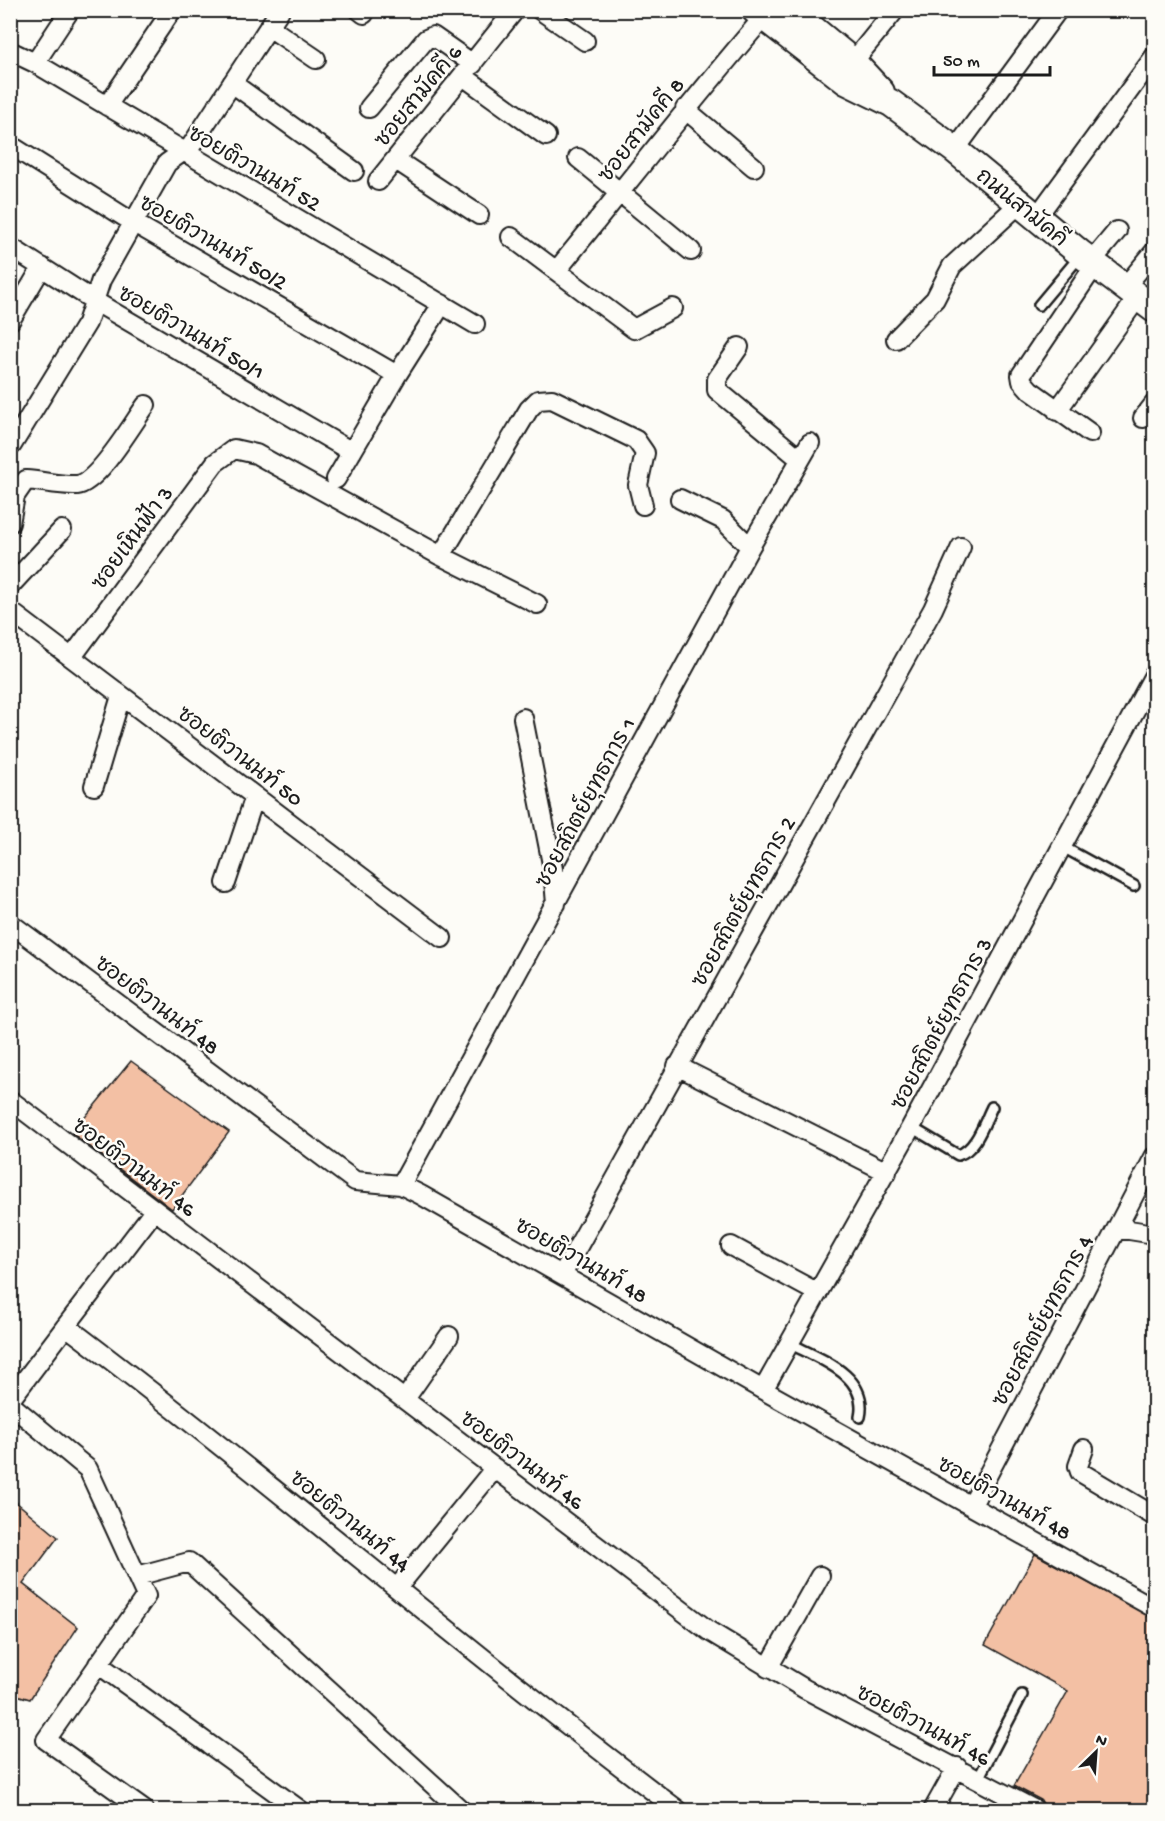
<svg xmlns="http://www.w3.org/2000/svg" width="1165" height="1821" viewBox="0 0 1165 1821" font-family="'Gochi Hand','Playpen Sans Thai',sans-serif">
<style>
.building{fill:#f3c0a4;stroke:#1c1c1c;stroke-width:1.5}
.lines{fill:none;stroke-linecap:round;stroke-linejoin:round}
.lane-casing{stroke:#1c1c1c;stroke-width:14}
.street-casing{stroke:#1c1c1c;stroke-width:22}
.secondary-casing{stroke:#1c1c1c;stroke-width:30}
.lane{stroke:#fdfcf7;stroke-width:9}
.street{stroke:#fdfcf7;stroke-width:18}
.secondary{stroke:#fdfcf7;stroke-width:26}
.labels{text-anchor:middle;stroke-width:5;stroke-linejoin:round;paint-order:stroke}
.street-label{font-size:22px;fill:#1c1c1c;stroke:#fdfcf7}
</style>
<rect width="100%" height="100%" fill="#fdfcf7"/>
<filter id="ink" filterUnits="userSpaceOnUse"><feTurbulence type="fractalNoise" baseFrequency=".0167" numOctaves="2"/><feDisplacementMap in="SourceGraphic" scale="12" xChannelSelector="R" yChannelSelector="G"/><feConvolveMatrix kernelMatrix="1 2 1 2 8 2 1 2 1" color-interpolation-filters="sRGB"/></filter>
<g filter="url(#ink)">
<path class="building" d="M131,1061L229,1132L172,1209L72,1133Z
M10,1497L58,1537L23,1584L78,1627L30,1699L10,1693Z
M1035,1554L1155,1619V1810H1046L1041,1800L1014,1786L1068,1691L985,1645Z"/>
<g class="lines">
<g class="lane-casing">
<path id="lane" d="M1039,305L1080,256
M1063,847L1134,886
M911,1127L958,1155C976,1150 984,1123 992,1107
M789,1343C820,1359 869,1375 860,1417
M978,1779L1022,1695"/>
</g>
<g class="street-casing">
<path id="street" d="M359,10L364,14
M540,10L585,41
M269,27L316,59
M10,51L35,63L475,324
M853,62L895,10
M35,63L70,10
M463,76L546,136
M232,83L354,171
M107,106L172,10
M369,108L426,39L433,36L473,64
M685,109L754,167
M10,145L134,223L397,375
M955,150L1058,10
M578,158L691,251
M396,160L479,215
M378,181L515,10
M1036,218L1154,57
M511,237L634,329L673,308
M10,247L96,302L352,452
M1091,262L1117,231
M557,270C626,186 692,100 763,18
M1125,287L1154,252
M10,321L42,267
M896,339L935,299L952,266L1019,204
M739,347L717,379V390L800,459
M1057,411L1138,297
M1143,418L1154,404
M1090,433L1030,390L1022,381L1021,375L1095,265
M12,445L87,323L101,280L167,163L191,146L280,10
M336,479L397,375L442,304
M680,499L723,520L750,547
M10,523L15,496L26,480C42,481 61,486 77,485C98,483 133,423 146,405
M441,556L529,409L538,400L552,399L636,440L645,453L638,485L643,505
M10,586L62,530
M10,611L442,938
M72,657L215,463L234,449L256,454L441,556L537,604
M523,718L553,869L556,904
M94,786L121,696
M226,883L255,796
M10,923L355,1181L401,1185L421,1195L763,1390L1154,1608
M677,1066L887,1172
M10,1100L709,1631L805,1689L1035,1810
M401,1185L750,547L810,443
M1117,1228L1154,1234
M731,1246L818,1293
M562,1275L933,609L961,547
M66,1326L154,1211
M763,1390L911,1127L1154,675
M405,1399L449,1336
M10,1400L66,1326C274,1483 470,1654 678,1810
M10,1404L88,1469L146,1596L46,1740L144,1810
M1084,1449L1078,1466L1080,1472L1154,1516
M972,1505L1154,1157
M137,1576L189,1562L461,1810
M397,1588L495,1468
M98,1664L300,1810
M768,1668L820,1576
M933,1810L957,1767"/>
</g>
<g class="secondary-casing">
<path id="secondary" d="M755,10L846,81L891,103L955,150L1081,254L1154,309
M790,10L853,62L881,92"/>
</g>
<use href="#lane" class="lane"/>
<use href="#street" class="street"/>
<use href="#secondary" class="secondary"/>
</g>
</g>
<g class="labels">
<g class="street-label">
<text transform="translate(417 95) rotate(-51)" y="8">ซอยสามัคคี 6</text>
<text transform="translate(640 129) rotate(-52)" y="8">ซอยสามัคคี 8</text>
<text transform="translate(255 167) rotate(30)" y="8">ซอยติวานนท์ 52</text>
<text transform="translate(1023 206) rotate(39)" y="8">ถนนสามัคคี</text>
<text transform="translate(214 241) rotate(30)" y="8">ซอยติวานนท์ 50/2</text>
<text transform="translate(192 331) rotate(30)" y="8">ซอยติวานนท์ 50/1</text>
<text transform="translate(131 537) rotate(-54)" y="8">ซอยเหินฟ้า 3</text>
<text transform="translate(241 755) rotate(37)" y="8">ซอยติวานนท์ 50</text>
<text transform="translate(584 802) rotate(-62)" y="8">ซอยสถิตย์ยุทธการ 1</text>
<text transform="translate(742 901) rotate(-61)" y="8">ซอยสถิตย์ยุทธการ 2</text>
<text transform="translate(158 1004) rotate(37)" y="8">ซอยติวานนท์ 48</text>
<text transform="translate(940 1023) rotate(-62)" y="8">ซอยสถิตย์ยุทธการ 3</text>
<text transform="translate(135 1166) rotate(37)" y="8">ซอยติวานนท์ 46</text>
<text transform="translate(582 1259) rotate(30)" y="8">ซอยติวานนท์ 48</text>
<text transform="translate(1041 1320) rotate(-62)" y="8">ซอยสถิตย์ยุทธการ 4</text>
<text transform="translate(523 1459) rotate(37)" y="8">ซอยติวานนท์ 46</text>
<text transform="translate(1005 1497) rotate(29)" y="8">ซอยติวานนท์ 48</text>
<text transform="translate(351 1520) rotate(39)" y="8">ซอยติวานนท์ 44</text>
<text transform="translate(924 1724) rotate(28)" y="8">ซอยติวานนท์ 46</text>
</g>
</g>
<rect width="1165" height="1821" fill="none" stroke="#fdfcf7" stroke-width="36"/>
<rect x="18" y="18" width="1129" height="1785" fill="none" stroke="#1c1c1c" stroke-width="2" filter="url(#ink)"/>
<g transform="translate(1096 1752) rotate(25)" stroke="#fdfcf7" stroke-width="4.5" paint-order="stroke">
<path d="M0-4.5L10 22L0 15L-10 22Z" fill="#1c1c1c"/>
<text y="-9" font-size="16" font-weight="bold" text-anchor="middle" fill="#1c1c1c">N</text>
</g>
<path d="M934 66v9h116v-9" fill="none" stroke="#1c1c1c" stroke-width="3"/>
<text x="943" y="66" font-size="18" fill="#1c1c1c" stroke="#fdfcf7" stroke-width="4.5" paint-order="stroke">50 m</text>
</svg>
